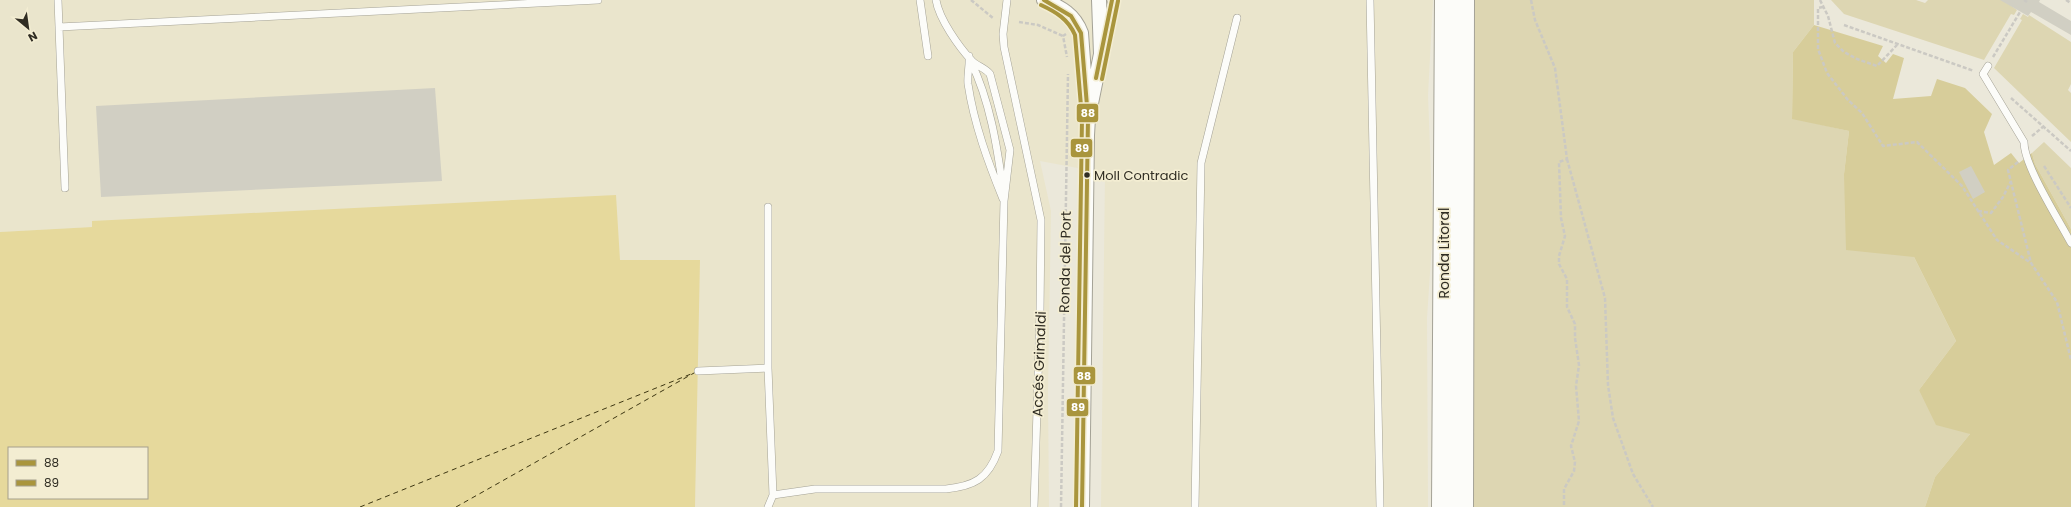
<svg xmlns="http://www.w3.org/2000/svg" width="2071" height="507" viewBox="0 0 2071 507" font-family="Poppins,sans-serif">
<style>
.built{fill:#eae5cc}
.green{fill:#ddd6b2}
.forest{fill:#d7cd9a}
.water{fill:#e6d99c;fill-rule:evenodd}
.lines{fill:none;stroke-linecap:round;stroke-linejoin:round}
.ferry{stroke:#3d3612;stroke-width:1;stroke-dasharray:5 4;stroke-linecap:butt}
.building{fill:#d1cfc3}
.lane-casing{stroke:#a4a296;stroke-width:8}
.street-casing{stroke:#a4a296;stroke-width:16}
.highway-casing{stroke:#a4a296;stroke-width:24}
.path{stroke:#cbc9c3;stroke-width:2.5;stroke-dasharray:4 2;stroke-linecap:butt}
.lane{stroke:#fcfcf9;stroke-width:7}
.street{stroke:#fcfcf9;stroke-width:14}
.highway{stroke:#fcfcf9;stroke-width:22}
.bus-1-casing{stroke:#f3edd2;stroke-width:7}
.bus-2-casing{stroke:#f3edd2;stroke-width:7}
.bus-1{stroke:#a9953d;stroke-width:4}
.bus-2{stroke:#a9953d;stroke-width:4}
.bus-dot{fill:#302d23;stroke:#f3edd2;stroke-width:1.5}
.labels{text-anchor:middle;stroke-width:3.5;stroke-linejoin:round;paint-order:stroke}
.bus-label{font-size:13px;fill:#302d23;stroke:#f3edd2;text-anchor:start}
.street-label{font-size:14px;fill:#302d23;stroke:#f3edd2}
.line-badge{stroke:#f3edd2;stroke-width:1.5}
.badge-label{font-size:11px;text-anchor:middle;font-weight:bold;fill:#fff}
</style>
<rect width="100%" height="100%" fill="#ebe8da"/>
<path class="built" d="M0,0H1433L1428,95L1433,228L1427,318L1428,507H1101L1105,173L1040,161L1051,211L1048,392L1049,507H695L699,260H620L92,222V227L0,232Z"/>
<path class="green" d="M1475,0H1814V25L1793,52L1792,118L1849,131L1844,174L1914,257L1956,341L1919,390L1970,434L1935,477L1925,507H1472Z
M1831,0H1916L1925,3L1928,0H2003L2017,10L2014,15L2011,14L1984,60L1844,14Z
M2023,14L2028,17L2029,15L2071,42V84L2068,90L2071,93V142L1994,68L2022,20L2020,19Z
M2044,142L2071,168V229L2035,164L2032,153Z"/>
<path class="forest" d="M1814,25L1883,46L1878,56L1886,63L1893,54L1904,58L1893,99L1931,96L1937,79L1965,88L1992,114L1984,132L1994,165L2011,153L2019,163L2032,153L2035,164L2071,229V507H1925L1935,477L1970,434L1936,425L1919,390L1956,341L1914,257L1846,250L1844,174L1849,131L1792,119L1793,52Z"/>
<path class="water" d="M616,195L620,260H700L695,507H0V232L92,227V221ZM9,448H147V498H9Z"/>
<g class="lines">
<path class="ferry" d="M360,507L696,372
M456,507L694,373"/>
</g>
<path class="building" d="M2000,0H2040L2039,2L2071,21V35L2031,12L2028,16Z
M435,88L442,181L101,197L96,106Z
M1971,166L1985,192L1973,199L1959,172Z"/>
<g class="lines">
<g class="lane-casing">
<path id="lane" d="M58,0L65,188
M920,0L928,56
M1007,0L1003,34L1004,47L1041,220L1040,313L1034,507
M1370,0L1380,507
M59,27L598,0
M1105,30L1112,0
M969,56C970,65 967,75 968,84C974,124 988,162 1003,199
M971,62C990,101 997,146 1003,189
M1988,66L1983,74L2024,142C2024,166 2059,220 2071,243
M768,207V368L773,495
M698,371L768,368
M768,507L773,495L815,489H946C974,486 988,479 998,451L1004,201L1010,150L990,74C985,68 977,66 972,61C959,47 939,19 936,0
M1195,507L1201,163L1237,18"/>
</g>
<g class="street-casing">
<path id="street" d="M1044,0C1061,8 1074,14 1081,33L1086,101
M1082,507L1087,135L1088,118L1101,54L1099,0"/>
</g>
<g class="highway-casing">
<path id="highway" d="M1443,507L1446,0
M1462,507L1463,0"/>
</g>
<path class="path" d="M971,0L993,18
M1531,0L1535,20L1555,68L1567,159L1559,162L1561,218L1565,236L1559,256V264L1567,279V307L1575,324V338L1579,365L1576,386L1579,421L1571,446L1575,462L1574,471L1564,489V507
M1820,0L1828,16L1835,43L1844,52L1857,59L1877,66L1897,45
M2024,0L2027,2
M2066,0L2071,3
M1823,7L1818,8V49L1827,73L1848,100L1862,113L1883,146L1917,142L1962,186L1997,240L2031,263
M1019,22L1038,25L1063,36
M1844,25L1974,71
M1066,34L1063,36L1067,57
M1993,57L2020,12
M2011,98L2071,151
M2032,136L2044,126
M1567,159L1605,298L1608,385L1613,418L1633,474L1653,507
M2018,162L2008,170L2031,263L2057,302L2071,360
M2044,166L2071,208
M1978,211L1991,213L2003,197L2011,181
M1061,507L1068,74"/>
<use href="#lane" class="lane"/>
<use href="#street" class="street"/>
<use href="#highway" class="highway"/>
<g class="bus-1-casing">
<path id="bus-1" d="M1044,0L1071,16L1081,33L1088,118L1082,507
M1096,78L1112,0"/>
</g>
<g class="bus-2-casing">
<path id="bus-2" d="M1041,5C1056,12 1068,19 1075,35L1082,118L1076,507
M1102,79L1118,1"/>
</g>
<use href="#bus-1" class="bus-1"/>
<use href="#bus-2" class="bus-2"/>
</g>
<circle class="bus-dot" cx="1087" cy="175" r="3.5"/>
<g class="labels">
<g class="bus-label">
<text x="1094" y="180">Moll Contradic</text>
</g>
<g class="street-label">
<text transform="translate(1444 253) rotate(-90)" y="5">Ronda Litoral</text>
<text transform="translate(1065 262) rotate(-89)" y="5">Ronda del Port</text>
<text transform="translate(1039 364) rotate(-88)" y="5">Accés Grimaldi</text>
</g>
</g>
<g class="line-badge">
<rect x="1076" y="103" width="23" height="20" rx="4" fill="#a9953d"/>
<rect x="1070" y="138" width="23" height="20" rx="4" fill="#a9953d"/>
<rect x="1073" y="366" width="23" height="19" rx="4" fill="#a9953d"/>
<rect x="1066" y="398" width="23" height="19" rx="4" fill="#a9953d"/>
</g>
<g class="badge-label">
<text x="1088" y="117">88</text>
<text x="1082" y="152">89</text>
<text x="1084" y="380">88</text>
<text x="1078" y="411">89</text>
</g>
<rect x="8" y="447" width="140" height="52" fill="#f3edd2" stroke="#a5a08c"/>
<rect x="16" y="460" width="20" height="6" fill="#a9953d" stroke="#a5a08c"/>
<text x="44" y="467" font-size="12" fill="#302d23">88</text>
<rect x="16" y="480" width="20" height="6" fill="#a9953d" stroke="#a5a08c"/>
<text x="44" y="487" font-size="12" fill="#302d23">89</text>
<g transform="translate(28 28) rotate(151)" stroke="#f3edd2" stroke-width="3" paint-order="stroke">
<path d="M0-3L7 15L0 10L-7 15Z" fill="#302d23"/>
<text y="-6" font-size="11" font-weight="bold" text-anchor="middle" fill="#302d23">N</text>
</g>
</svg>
